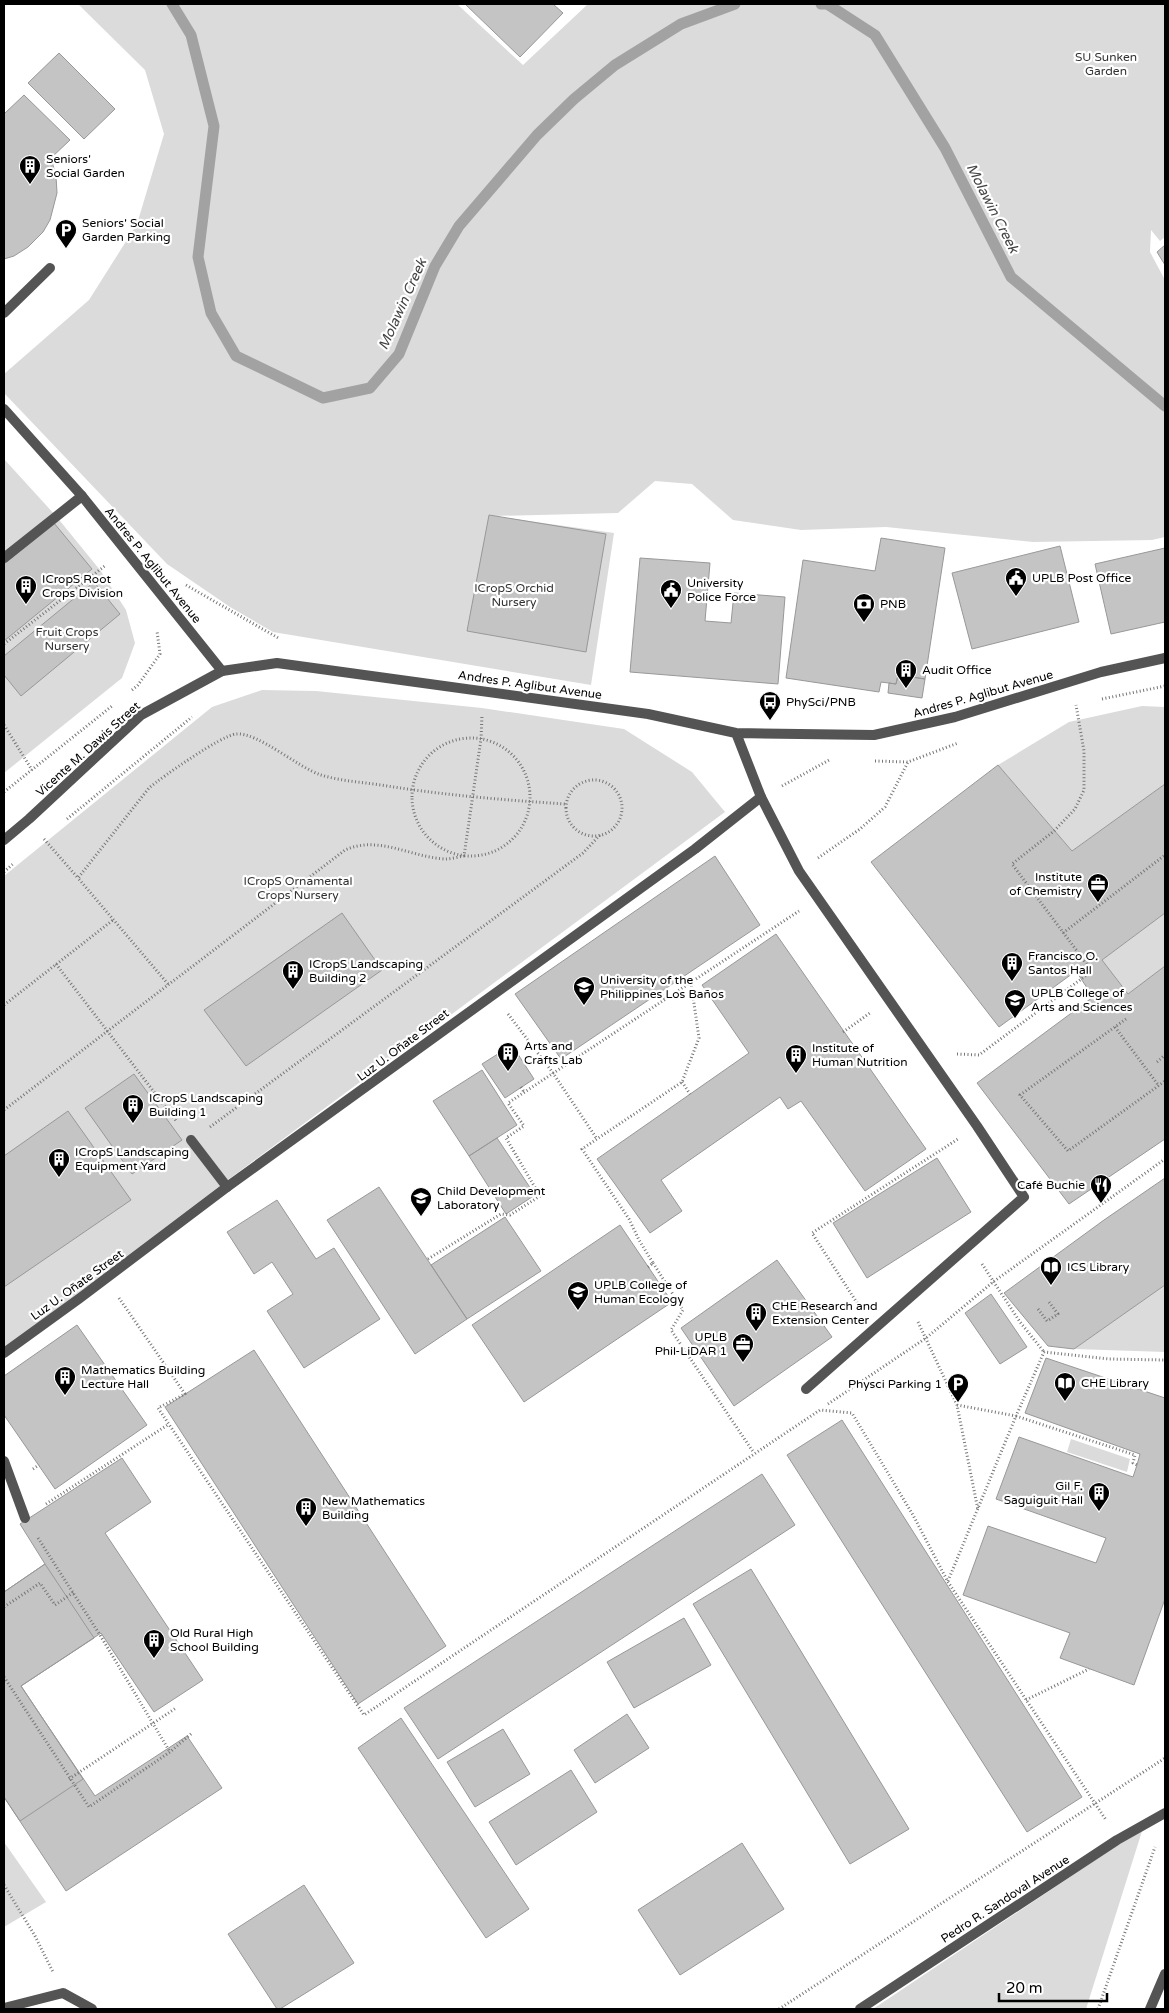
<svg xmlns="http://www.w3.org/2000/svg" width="1169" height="2013" viewBox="0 0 1169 2013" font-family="'Varela Round',sans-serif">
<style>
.green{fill:#dbdbdb}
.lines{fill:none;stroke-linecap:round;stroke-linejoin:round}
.stream{stroke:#a2a2a2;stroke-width:11}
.building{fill:#c4c4c4;stroke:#989898}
.path{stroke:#767676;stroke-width:3;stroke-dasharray:1 2.5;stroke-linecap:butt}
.service{stroke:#545454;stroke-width:10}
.minor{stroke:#545454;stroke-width:10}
.tertiary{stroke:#545454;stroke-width:10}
.labels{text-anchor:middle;stroke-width:4.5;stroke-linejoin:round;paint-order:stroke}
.park-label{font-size:12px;fill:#323232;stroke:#fff}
.poi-label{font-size:12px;fill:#000;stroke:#fff;text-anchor:start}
.street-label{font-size:12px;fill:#000;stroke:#fff}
.water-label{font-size:14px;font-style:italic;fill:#434343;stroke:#fff}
</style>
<rect width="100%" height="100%" fill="#fff"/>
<path class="green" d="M78,4H457L523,65L588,4H1165V237L1160,241L1151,230L1150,252L1165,280V537L1152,540L1033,542L886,527L801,530L733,520L692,484L655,481L618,513L493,516L614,533L591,685L273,632L230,607L167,564L4,393V374L89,300L137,224L164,134L145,70Z
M4,459L56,516L100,570L126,610L135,643L122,678L4,773Z
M262,690L316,691L482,708L624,729L692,772L725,812L225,1182L4,1349V876L212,707Z
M1142,706L1165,707V784L1072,851L998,765L1069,722Z
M1165,913V966L1128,994L1102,960Z
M1165,1285V1352L1074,1349Z
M1071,1439L1130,1459L1127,1472L1067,1452Z
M1143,1828L1086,2009H873Z
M4,1842L46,1902L4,1927Z"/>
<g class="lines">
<path class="stream" d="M172,4L191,35L214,126L198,257L211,313L236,356L323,398L370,388L399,354L435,266L459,226L537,135L574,99L615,65L681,24L735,4
M821,4H827L875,35L945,148L1011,277L1165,406"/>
</g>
<path class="building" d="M465,4H553L563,13L520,57Z
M59,53L115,109L84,139L28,83Z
M24,95L70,140L51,158L56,176L57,193L50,220L43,232L28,247L14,256L4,259V114Z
M1165,245V265L1157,252Z
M489,515L606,534L586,652L467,631Z
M54,523L92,569L4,641V564Z
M881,538L945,548L925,679L898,675L896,684L881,682L879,692L786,678L803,560L875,571Z
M1060,546L1079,622L972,649L952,573Z
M1165,548V622L1111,634L1095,564Z
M640,558L710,563L705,621L731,623L734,593L785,597L778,684L630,672Z
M94,582L120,614L21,696L4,675V656Z
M898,675L925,679L922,698L888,693L889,683L896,684Z
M998,765L1072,851L1165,784V913L1102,960L1128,994L1165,966V1139L1069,1204L977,1083L1093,997L1076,971L999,1027L871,862Z
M715,856L760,925L561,1059L515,994Z
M342,913L382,970L246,1066L204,1010Z
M776,934L926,1149L865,1191L801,1101L788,1109L780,1097L661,1180L682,1211L650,1233L597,1159L749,1053L702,985Z
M512,1045L534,1079L505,1098L482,1064Z
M482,1070L517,1125L469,1156L433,1101Z
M134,1074L182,1140L132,1174L85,1108Z
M68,1111L131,1200L4,1287V1156Z
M497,1138L535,1195L506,1214L469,1156Z
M937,1158L971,1212L867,1278L833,1223Z
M1165,1178V1285L1074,1349L1048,1346L1004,1293L1104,1220Z
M379,1187L467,1319L415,1354L327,1220Z
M277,1200L316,1259L334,1248L380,1319L304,1368L267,1311L293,1294L272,1262L254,1274L227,1232Z
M505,1217L541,1271L467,1319L431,1265Z
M620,1225L672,1302L524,1402L472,1325Z
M777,1260L832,1337L734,1406L681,1328Z
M991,1294L1027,1347L1000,1364L965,1313Z
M77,1325L147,1425L55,1489L4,1415V1376Z
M254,1350L446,1646L358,1704L165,1407Z
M1046,1358L1165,1398V1599L1134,1685L1060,1658L1070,1633L963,1595L988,1526L1096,1563L1106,1538L996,1499L1019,1437L1133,1477L1137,1465L1140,1454L1025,1413Z
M842,1420L1082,1797L1027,1832L787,1455Z
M122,1458L151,1502L105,1533L203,1680L154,1712L101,1633L21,1686L95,1796L187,1736L222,1788L66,1891L4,1797V1592L45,1564L20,1524Z
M762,1474L795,1525L438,1759L404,1708Z
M45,1564L94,1638L21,1686L83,1779L20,1821L4,1797V1592Z
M751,1569L909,1829L850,1864L693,1604Z
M684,1618L711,1665L634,1708L607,1662Z
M627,1714L649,1748L595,1783L574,1750Z
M401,1718L529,1909L486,1938L358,1748Z
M503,1729L530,1774L475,1807L447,1762Z
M571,1770L597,1812L516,1865L489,1822Z
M742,1843L784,1909L680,1975L638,1910Z
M304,1885L354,1963L280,2009H277L228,1934Z"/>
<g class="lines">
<path class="path" d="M186,585L280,639
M4,644L106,565
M132,690L138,685L160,654L157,631
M1102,699L1165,686
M4,725L32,770
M412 797a59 59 0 1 1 118 0a59 59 0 1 1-118 0Z
M875,761L908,762L958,743
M566 808a28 28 0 1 1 56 0a28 28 0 1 1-56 0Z
M782,786L831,759
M4,792L112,706
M67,819L192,717
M44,839L78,878
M818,858L860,829L885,807L908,762
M4,872L14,863
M1063,933L1165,855
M56,964L177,1122
M168,984L78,878L149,788C162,777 222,735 236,734C258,732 297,767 321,775C340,781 361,782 381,785C442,795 504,800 565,804
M660,992L665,1000
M4,1005L113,920
M508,1014L553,1073L597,1139
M1126,1019L1020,1095L1068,1151L1165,1081
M1115,1027L1159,1086
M843,1032L870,1013
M957,1054L979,1055L1092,971L1012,864L1054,831L1075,809L1084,790V751L1076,705
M1157,1062L1165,1055
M682,1082L690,1094
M521,1087L524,1092
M4,1110L345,850C379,835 410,857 445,859C451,859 458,857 464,856L481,739L482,715
M210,1127L583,853L600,835
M428,1259L501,1214L510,1215L540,1196L506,1138L524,1126L508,1103L799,911
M653,1263L683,1310L671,1330L754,1453
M982,1264L1020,1322L1044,1352
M648,1267L653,1263L639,1240L629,1219L582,1149L682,1082L699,1038L691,983
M119,1298L185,1394L158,1408L364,1715L820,1410L852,1413L913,1515L948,1582L1106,1820
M861,1309L812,1233L958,1139
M1038,1309L1047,1321L1058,1314L1049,1302
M918,1322L957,1405L978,1510
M828,1404L926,1338L993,1282L1165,1159
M957,1405L1016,1416L1044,1352L1109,1359L1165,1360
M33,1469L39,1465
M46,1504L169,1424
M38,1538L100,1635L170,1752
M948,1581L1016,1416L1135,1455L1133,1463L1137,1465
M4,1607L40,1583L55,1605L74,1592
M4,1677L89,1807L170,1752L192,1733
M1026,1700L1089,1669
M69,1779L176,1708
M4,1885L35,1936L53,1972
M779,2009L1165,1758
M1098,2009L1155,1847"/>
<path class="service" d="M4,313L50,268
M4,558L82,496
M761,797L799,871L977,1126L1024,1197L806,1389
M191,1140L227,1187
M4,1461L25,1518
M4,2008L63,1993L92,2009"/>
<path class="minor" d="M222,671L277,663L648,714L736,733L874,735L955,717L1101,672L1165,658
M4,1353L80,1298L227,1187L695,849L761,797L736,733
M860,2009L1117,1840L1165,1813
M1150,2009L1165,1974"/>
<path class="tertiary" d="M4,409L82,496L222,671L141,715L29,819L4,840"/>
</g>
<defs>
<g id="building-pin" transform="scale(1.125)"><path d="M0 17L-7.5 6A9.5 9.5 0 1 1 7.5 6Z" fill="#000" stroke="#fff"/><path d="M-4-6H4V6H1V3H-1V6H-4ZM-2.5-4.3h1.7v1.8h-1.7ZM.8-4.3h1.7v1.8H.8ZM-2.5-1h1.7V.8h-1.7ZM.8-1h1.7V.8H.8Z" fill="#fff"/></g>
<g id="parking-pin" transform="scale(1.125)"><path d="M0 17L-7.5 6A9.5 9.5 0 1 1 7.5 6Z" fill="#000" stroke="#fff"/><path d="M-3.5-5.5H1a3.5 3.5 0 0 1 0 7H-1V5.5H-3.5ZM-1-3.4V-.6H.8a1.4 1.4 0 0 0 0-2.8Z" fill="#fff"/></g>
<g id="civic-pin" transform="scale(1.125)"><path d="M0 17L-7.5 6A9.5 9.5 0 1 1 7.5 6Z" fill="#000" stroke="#fff"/><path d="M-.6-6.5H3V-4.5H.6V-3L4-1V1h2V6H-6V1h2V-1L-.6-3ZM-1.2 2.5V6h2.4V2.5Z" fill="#fff"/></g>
<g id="bank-pin" transform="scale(1.125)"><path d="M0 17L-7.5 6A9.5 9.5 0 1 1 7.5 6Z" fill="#000" stroke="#fff"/><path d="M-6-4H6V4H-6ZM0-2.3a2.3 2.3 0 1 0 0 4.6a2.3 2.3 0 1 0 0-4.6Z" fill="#fff"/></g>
<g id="bus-pin" transform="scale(1.125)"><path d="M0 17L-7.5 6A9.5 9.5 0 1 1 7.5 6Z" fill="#000" stroke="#fff"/><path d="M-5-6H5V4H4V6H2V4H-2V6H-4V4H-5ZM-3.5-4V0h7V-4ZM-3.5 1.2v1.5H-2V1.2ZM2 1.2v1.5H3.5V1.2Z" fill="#fff"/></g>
<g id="office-pin" transform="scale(1.125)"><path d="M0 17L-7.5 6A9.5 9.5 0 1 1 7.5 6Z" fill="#000" stroke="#fff"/><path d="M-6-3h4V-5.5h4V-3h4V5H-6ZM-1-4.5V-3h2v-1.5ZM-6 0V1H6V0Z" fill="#fff"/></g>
<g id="university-pin" transform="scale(1.125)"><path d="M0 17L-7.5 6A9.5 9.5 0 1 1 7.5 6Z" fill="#000" stroke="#fff"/><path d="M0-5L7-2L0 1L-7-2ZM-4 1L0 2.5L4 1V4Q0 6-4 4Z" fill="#fff"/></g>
<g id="restaurant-pin" transform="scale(1.125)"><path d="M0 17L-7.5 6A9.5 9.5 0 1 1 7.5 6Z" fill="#000" stroke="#fff"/><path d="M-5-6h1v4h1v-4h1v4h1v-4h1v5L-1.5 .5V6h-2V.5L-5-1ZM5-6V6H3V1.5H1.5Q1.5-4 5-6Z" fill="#fff"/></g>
<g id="school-pin" transform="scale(1.125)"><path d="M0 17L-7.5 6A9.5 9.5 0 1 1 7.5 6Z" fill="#000" stroke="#fff"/><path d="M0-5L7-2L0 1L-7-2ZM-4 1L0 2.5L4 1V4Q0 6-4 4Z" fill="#fff"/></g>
<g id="library-pin" transform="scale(1.125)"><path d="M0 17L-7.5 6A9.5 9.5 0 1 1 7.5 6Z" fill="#000" stroke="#fff"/><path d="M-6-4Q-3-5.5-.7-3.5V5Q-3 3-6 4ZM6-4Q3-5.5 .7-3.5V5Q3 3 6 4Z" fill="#fff"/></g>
</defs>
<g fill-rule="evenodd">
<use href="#building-pin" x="30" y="166"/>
<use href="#parking-pin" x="66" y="230"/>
<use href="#civic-pin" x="1016" y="578"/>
<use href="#building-pin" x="26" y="586"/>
<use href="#civic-pin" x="671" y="590"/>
<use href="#bank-pin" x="864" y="604"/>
<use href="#building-pin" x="906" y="670"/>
<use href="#bus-pin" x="770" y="702"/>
<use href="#office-pin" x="1098" y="884"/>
<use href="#building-pin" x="1012" y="963"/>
<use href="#building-pin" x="293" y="971"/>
<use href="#university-pin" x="584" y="987"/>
<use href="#university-pin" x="1015" y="1000"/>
<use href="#building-pin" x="508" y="1053"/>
<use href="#building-pin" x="796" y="1055"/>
<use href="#building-pin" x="133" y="1105"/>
<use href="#building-pin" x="59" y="1159"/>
<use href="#restaurant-pin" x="1101" y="1185"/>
<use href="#school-pin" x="421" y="1198"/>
<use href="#library-pin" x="1051" y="1267"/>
<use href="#university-pin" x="578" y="1292"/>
<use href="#building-pin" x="756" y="1313"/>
<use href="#office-pin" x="743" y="1344"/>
<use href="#building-pin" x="65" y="1377"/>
<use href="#library-pin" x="1065" y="1383"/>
<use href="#parking-pin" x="958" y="1384"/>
<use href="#building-pin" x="1099" y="1493"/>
<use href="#building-pin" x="306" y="1508"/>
<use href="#building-pin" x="154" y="1640"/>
</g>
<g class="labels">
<g class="park-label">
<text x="1106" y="61">SU Sunken<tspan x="1106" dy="14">Garden</tspan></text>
<text x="514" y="592">ICropS Orchid<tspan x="514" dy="14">Nursery</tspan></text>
<text x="67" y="636">Fruit Crops<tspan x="67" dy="14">Nursery</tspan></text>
<text x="298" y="885">ICropS Ornamental<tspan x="298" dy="14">Crops Nursery</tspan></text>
</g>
<g class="poi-label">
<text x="46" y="163">Seniors'<tspan x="46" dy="14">Social Garden</tspan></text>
<text x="82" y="227">Seniors' Social<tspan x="82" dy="14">Garden Parking</tspan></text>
<text x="1032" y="582">UPLB Post Office</text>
<text x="42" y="583">ICropS Root<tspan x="42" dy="14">Crops Division</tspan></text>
<text x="687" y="587">University<tspan x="687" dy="14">Police Force</tspan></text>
<text x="880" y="608">PNB</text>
<text x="922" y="674">Audit Office</text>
<text x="786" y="706">PhySci/PNB</text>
<text x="1082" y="881" text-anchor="end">Institute<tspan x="1082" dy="14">of Chemistry</tspan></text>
<text x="1028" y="960">Francisco O.<tspan x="1028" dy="14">Santos Hall</tspan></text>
<text x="309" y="968">ICropS Landscaping<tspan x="309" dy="14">Building 2</tspan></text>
<text x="600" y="984">University of the<tspan x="600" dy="14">Philippines Los Baños</tspan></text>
<text x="1031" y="997">UPLB College of<tspan x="1031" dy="14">Arts and Sciences</tspan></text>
<text x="524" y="1050">Arts and<tspan x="524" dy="14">Crafts Lab</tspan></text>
<text x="812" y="1052">Institute of<tspan x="812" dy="14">Human Nutrition</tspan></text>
<text x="149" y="1102">ICropS Landscaping<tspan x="149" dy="14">Building 1</tspan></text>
<text x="75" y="1156">ICropS Landscaping<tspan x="75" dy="14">Equipment Yard</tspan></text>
<text x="1085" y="1189" text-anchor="end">Café Buchie</text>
<text x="437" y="1195">Child Development<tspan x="437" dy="14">Laboratory</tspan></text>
<text x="1067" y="1271">ICS Library</text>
<text x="594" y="1289">UPLB College of<tspan x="594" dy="14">Human Ecology</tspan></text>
<text x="772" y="1310">CHE Research and<tspan x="772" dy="14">Extension Center</tspan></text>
<text x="727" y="1341" text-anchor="end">UPLB<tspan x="727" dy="14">Phil-LiDAR 1</tspan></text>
<text x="81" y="1374">Mathematics Building<tspan x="81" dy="14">Lecture Hall</tspan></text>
<text x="1081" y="1387">CHE Library</text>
<text x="942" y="1388" text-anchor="end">Physci Parking 1</text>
<text x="1083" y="1490" text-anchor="end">Gil F.<tspan x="1083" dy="14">Saguiguit Hall</tspan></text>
<text x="322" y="1505">New Mathematics<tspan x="322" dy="14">Building</tspan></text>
<text x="170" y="1637">Old Rural High<tspan x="170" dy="14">School Building</tspan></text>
</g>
<g class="street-label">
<text transform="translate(153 565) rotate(51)" y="4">Andres P. Aglibut Avenue</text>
<text transform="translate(530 685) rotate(8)" y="4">Andres P. Aglibut Avenue</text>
<text transform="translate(983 694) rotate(-16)" y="4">Andres P. Aglibut Avenue</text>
<text transform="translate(88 749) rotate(-42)" y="4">Vicente M. Dawis Street</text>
<text transform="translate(403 1045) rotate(-37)" y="4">Luz U. Oñate Street</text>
<text transform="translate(77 1285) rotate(-36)" y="4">Luz U. Oñate Street</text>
<text transform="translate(1005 1899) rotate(-33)" y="4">Pedro R. Sandoval Avenue</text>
</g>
<g class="water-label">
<text transform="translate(993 208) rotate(63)" y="5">Molawin Creek</text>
<text transform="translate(402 304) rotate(-66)" y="5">Molawin Creek</text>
</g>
</g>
<rect width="1169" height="2013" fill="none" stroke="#000000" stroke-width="10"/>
<path d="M999 1993v8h108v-8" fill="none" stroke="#000000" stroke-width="2.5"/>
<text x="1006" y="1993" font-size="15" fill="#000000" stroke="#ffffff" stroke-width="4" paint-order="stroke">20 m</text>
</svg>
